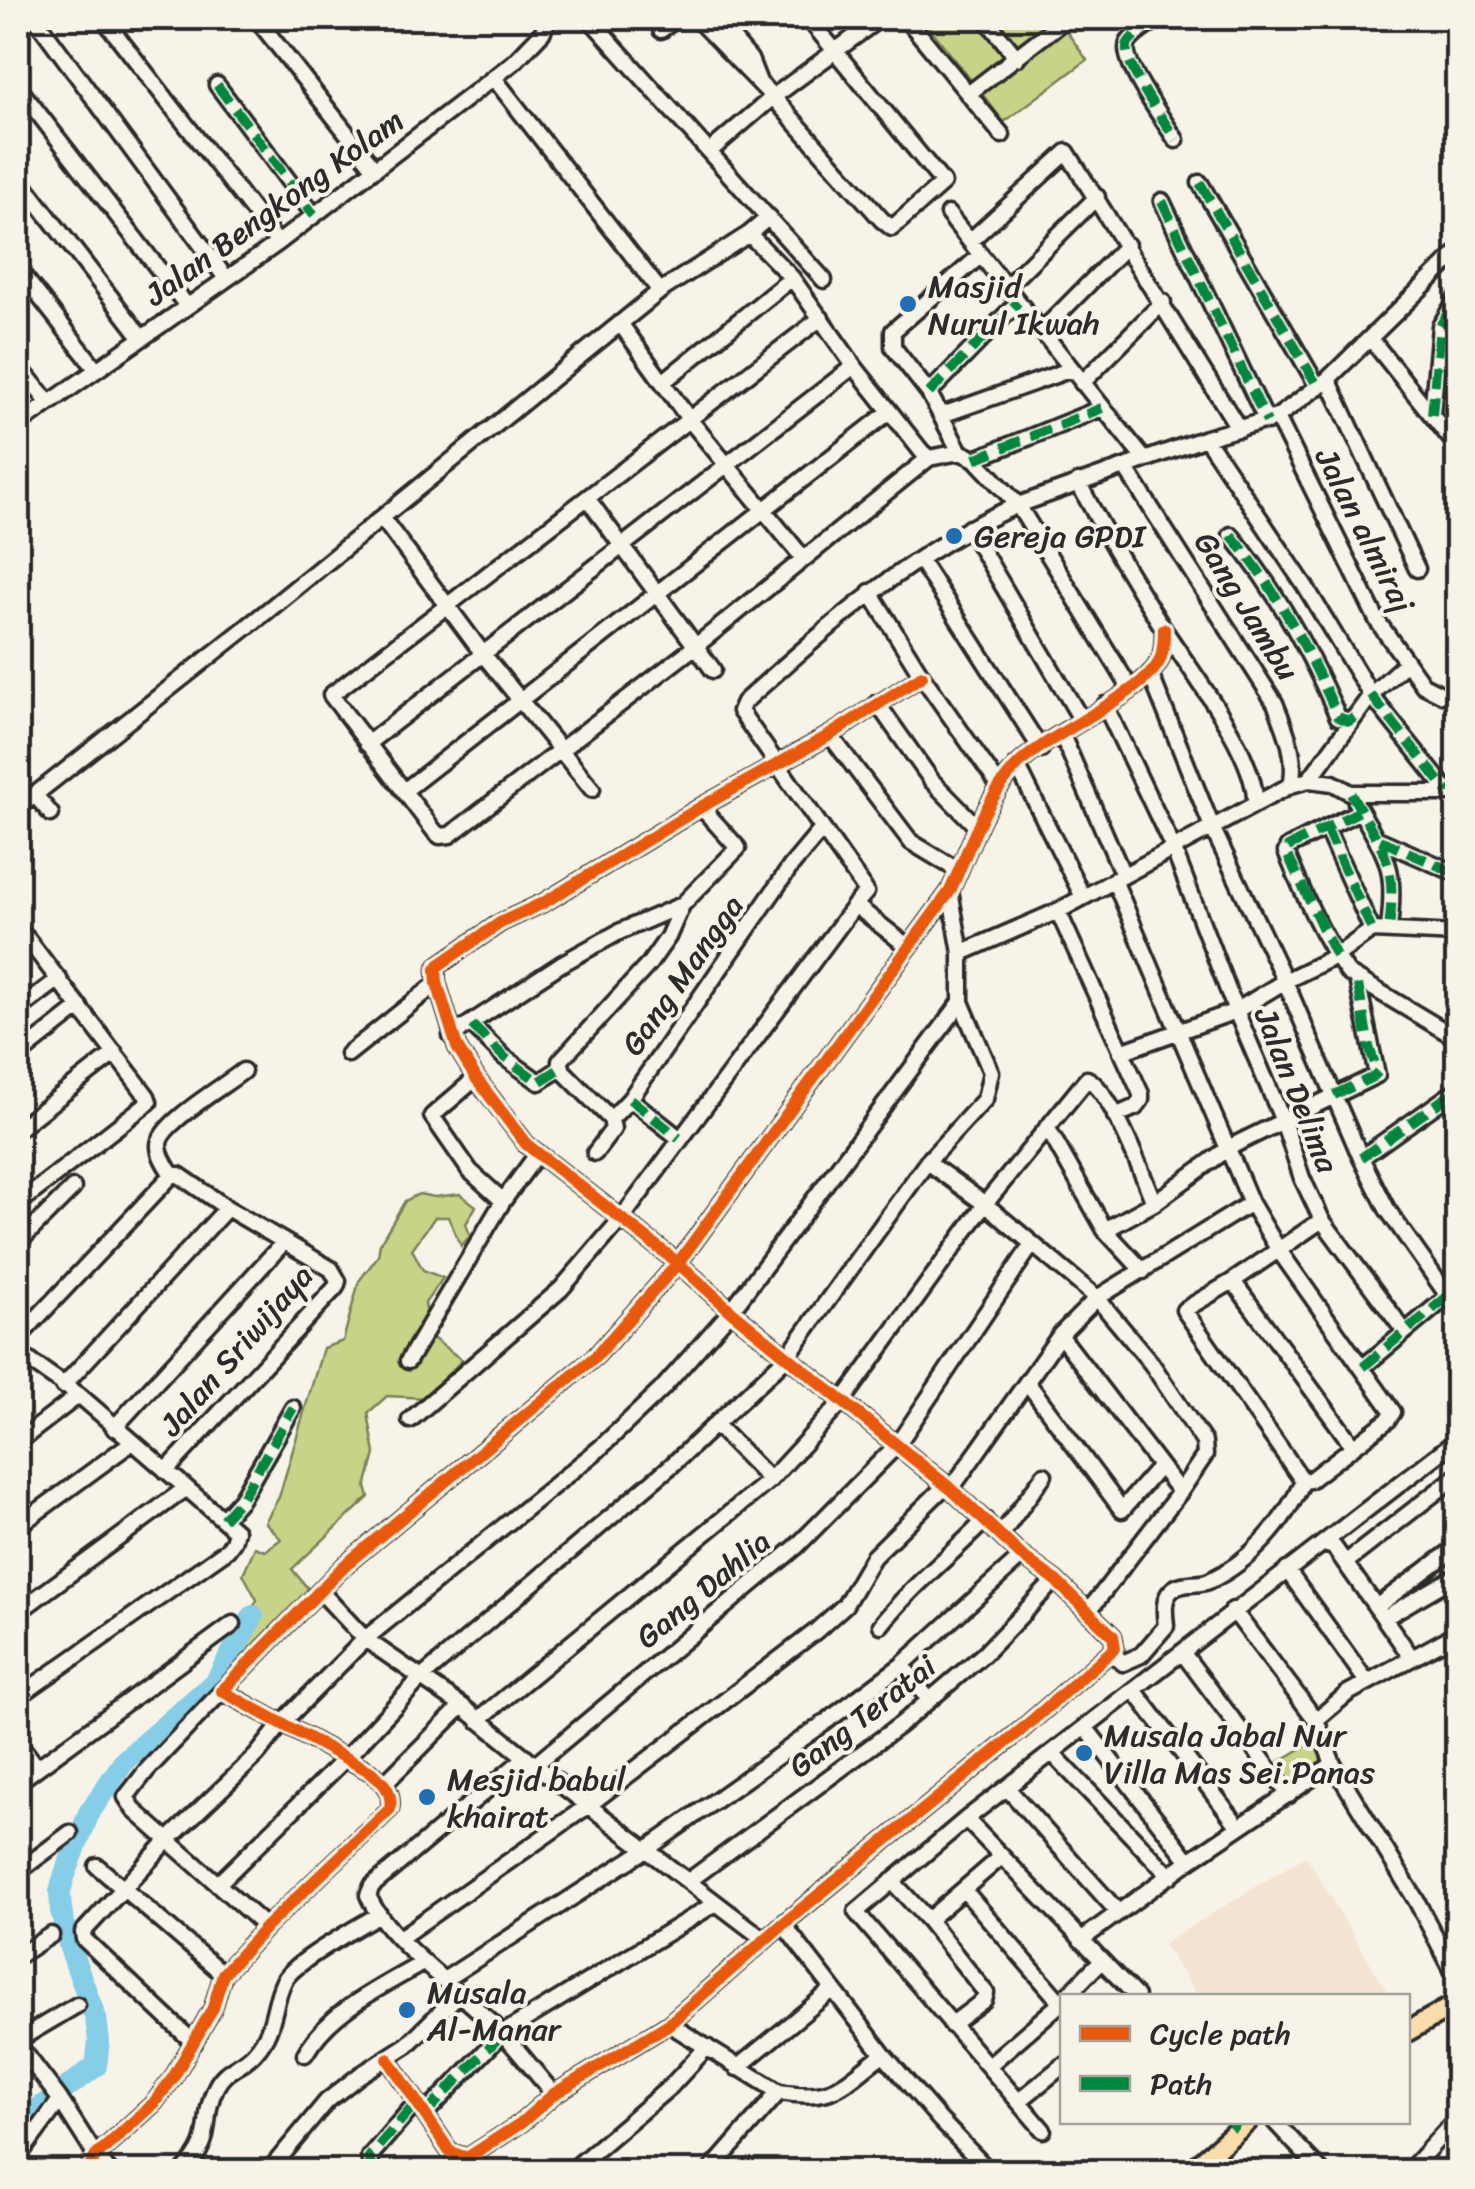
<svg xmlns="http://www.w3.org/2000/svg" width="1475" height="2189" viewBox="0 0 1475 2189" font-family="Sriracha,sans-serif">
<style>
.built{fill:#f4e3d2}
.green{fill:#c7d386;stroke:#797f58;stroke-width:2.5}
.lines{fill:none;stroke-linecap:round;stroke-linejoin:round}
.river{stroke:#86cde7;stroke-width:22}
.minor-casing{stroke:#2b2b2b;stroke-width:21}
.major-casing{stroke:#2b2b2b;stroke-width:25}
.minor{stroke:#f7f3e8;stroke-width:14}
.major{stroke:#faddab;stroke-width:18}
.quiet{stroke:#00873e;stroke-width:10;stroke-dasharray:20 10;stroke-linecap:butt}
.cycleway-casing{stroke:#f7f3e8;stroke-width:19}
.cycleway{stroke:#e8590c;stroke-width:12}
.poi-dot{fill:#1f6fb2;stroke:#f7f3e8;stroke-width:4}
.labels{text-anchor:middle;stroke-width:8;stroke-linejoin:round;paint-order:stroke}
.street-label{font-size:32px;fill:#2b2b2b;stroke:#f7f3e8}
.poi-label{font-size:32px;fill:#2b2b2b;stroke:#f7f3e8;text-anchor:start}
</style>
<rect width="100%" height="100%" fill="#f7f3e8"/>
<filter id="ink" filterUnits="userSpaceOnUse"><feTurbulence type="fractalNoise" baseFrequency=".01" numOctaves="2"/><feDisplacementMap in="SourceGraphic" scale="20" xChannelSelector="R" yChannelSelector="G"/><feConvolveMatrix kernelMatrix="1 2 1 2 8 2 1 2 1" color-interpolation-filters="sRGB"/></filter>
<g filter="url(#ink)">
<path class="built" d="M1306,1856L1390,1996H1198L1163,1944Z"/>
<path class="green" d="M922,18H1057L1087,60L1004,122Z
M419,1194L434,1197L460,1194L476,1206L466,1224L470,1236L461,1246L448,1217H435L412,1249L423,1270L443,1278L425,1303L430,1336L462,1360L425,1398L387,1396L368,1413L375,1454L366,1487L369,1497L292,1569L310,1591L305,1602L237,1672L236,1639L257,1600L243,1574L255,1547L265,1551L281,1539L265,1522L279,1497L323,1348L343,1341L359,1281L378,1256L380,1243L405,1201Z
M1314,1741L1327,1765L1288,1782L1280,1761Z"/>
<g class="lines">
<path class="river" d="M18,2124L96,2066L99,2041L96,2019L70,1948L61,1910L60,1892L64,1877L89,1813L125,1760L216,1681L253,1616"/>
<g class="minor-casing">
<path id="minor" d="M35,18L225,277
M103,18L278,243
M256,18L375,169
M589,18L824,280
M696,18L773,97L882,220L892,228L943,183L808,18
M715,18L750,59L759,82
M906,18L1002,135
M985,18L1017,58
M1159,18C1150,25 1134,33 1128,43C1119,60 1166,123 1176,140
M661,30L677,18
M494,78L660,291
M217,85L314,215
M18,87L187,306
M968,94L1067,18
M710,151L773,97L880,18
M18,177L142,338
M1200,183L1318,387
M1162,201L1267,422
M948,214L1144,459
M749,234L792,278L854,366L922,452L929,458L960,452
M970,241L1067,152L1239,429
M981,255L893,331V347L929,393L960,452L975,459L1018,505L1206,438L1277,417L1328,379L1458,252
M18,269L96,369
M1006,287L1097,197
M821,318L331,695L435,832L440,836L450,835L697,645L929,458
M620,323L689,419L804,559
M1042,331L1127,245
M1370,338L1458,448
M18,365L48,402
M1328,379L1417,569
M663,382L792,278
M1082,383L1163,302
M929,393L1018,302
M942,415L1072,369
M1432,415L1440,326L1458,297
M1277,417L1378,622L1423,685L1443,695L1458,697
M18,425L278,243L514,62L542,33L549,18
M1206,438L1305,586L1371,695L1449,793
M975,459L1102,408
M1125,467L1275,703C1285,728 1298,758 1291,785
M1078,482C1104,532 1133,581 1163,628C1190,670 1257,755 1255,803
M587,498L713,670
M382,518L483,654L592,789
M969,528L1082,721
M1231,535C1277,590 1310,652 1338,717L1349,721L1355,717
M920,560L1041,749
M870,592L922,676L1000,787
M1150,673L1212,827L1285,981L1361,1158L1387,1209L1448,1296L1363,1367
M877,703L932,781L976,826
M1105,705L1174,850L1236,1011L1283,1121L1302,1178L1322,1220L1405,1332
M830,735L911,842L959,871
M1062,735L1123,875
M367,744L854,366
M1017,765L1083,897
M1309,780L1371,695L1406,663
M404,791L889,412
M35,795L51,814
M1356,803C1386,858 1397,862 1389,928
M18,808L266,612L660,291L749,234L769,217
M1360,811L1288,847L1286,852C1303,893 1322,937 1348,973L1458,1039
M1326,828L1372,930
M1380,840L1455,873
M1114,880L1251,1203L1278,1249L1393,1412L1388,1420L1310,1480L1303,1481L1184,1310L1233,1281L1322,1220
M855,905L907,946
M1058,911L1141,1094V1100L1136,1107L1115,1116
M18,939L26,937L147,1096L149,1102L18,1204
M961,953L1058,911L1291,785L1309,780L1333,783L1351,793H1449L1458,790
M18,1010L59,979
M472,1025L504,1057L539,1082L561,1068
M451,1036L561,964L619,932L682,905L738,848L701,807
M1121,1052L1236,1011L1285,981L1336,956L1372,930L1458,934
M348,1054L437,983
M18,1056L80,1007
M476,1078L432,1116L470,1171L503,1201
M630,1099L679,1138
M611,1119L563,1071L560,1061L649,964L668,937L682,905
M1047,1127L1105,1230L1143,1271
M18,1129L115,1053
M595,1153L613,1129L611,1119L630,1099L791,866L822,829
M1361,1158L1458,1089
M927,1162L985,1204L1097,1298L1151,1363L1204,1442L1205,1455L1180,1492L1088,1612
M1105,1230L1154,1203L1230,1147L1377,1075L1357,979
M18,1243L73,1188
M1233,1281L1353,1446
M1060,1335L1180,1492
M18,1338L172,1175C167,1167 159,1156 159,1146C157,1125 226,1085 243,1071
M18,1353L79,1395L236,1531L233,1542L227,1550L18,1697
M408,1361L503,1201L538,1153
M1027,1382L1122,1510L1160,1466
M63,1386L227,1208
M410,1420L561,1289L622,1218L855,905L866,892L862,885L740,711L744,702C828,627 914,549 1018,505L1130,688
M716,1425L770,1480
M114,1428L284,1242
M18,1442L79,1395
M166,1471L336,1287L338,1281L331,1269L227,1208L179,1175H172
M951,1489L1060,1335L1097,1298L1251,1203
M223,1519L241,1499L293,1408
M18,1526L131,1443
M1001,1535L1044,1475
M1324,1544L1334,1547L1412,1658
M1345,1563L1458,1475
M1287,1570L1367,1682
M320,1591L365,1639L462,1706L535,1765L765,1940
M1376,1607L1458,1546
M1233,1610L1316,1720L1333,1764L1416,1900L1458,1981
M18,1612L185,1489
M1384,1618L1458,1575
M881,1625C912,1585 951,1556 985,1520
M1182,1652L1289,1795
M1112,1653L1123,1663L1141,1655L1166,1626C1165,1614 1162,1599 1172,1590C1182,1581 1198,1586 1209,1581C1250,1562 1285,1522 1303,1481
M902,1665L929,1700
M1134,1690L1239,1827
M222,1691L147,1770L126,1797L135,1811L266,1927
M478,1720L770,1480L842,1402L985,1204L1087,1079C1111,1089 1143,1176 1154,1203
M1316,1720L1348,1693L1458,1633
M1085,1727L1189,1861
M18,1742L37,1767
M1053,1754L1170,1876
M526,1757L372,1886L368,1895C386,1941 468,1996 503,2034C521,2053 536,2074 554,2094
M535,1765L796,1547L897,1445L1031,1246
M18,1782L233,1624
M385,1783L462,1706
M1007,1788L1118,1912
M966,1819L1136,1996
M97,1866L223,1974
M18,1872L70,1833
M690,1880L900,1725L984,1654L1055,1580
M892,1881L928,1920L986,1993L984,2000L951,2025
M219,1883L346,1758L420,1679L672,1465L787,1357L927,1162L985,1099L991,1072L961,1002V953L950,891
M964,1890L1061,2003
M928,1920L1000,1858
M783,1924L883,2054L940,2120L990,2172
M401,1937L589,1805L816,1631L845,1605L873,1557L946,1485
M1081,1940L1189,1861L1333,1764
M18,1956L51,1935
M444,1980L647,1849L823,1724L902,1665L1022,1556
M1067,1996L1100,1962
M669,2024L779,2092
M18,2040L77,2005
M194,2043L84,1939L83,1932L169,1839L257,1755L283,1722L365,1639L599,1449L662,1389L731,1311L961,1002
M18,2044L59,2098L96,2156L110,2172
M305,2054C331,2009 381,1988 424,1962
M388,2059L450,2152L467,2158L521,2123L554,2094L669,2024L783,1924L1020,1731L1115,1648L1113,1636L1055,1580L1022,1556L951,1489L731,1311L678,1263L526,1144L476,1078L457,1047L437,983L436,969L439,965L500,923L545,902L701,807L830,735L922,676
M988,2066L1062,2002
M737,2068L833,1989
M1019,2101L1062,2066
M425,2114L503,2033L716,1903
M1275,2122L1322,2172
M1043,2130L856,1912L966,1819L1458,1439
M18,2157L60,2100
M87,2172L96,2156L154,2103L173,2078L213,2008L223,1974L266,1927L390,1809C393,1791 383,1782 371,1772L222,1691L344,1566L596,1356L678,1263L950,891C970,848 982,805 1014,769C1043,735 1143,696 1160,660C1164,650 1164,640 1164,629
M183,2172C218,2135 199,2123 216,2087C225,2068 242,2067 255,2052C276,2029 272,2005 284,1981C293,1962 359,1927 379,1914
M268,2172L327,2101L360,2075L407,2045L459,1994
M373,2172L369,2157L416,2103
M570,2172L671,2086L707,2047
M709,2172L779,2092C836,2101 840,2086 883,2054
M1408,2172L1458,2117"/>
</g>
<g class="major-casing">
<path id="major" d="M1408,2031L1458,2003
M1190,2172L1247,2122"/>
</g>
<use href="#minor" class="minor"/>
<use href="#major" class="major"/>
<path class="quiet" d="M1159,18C1150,25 1134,33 1128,43C1119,60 1166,123 1176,140
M217,85L314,215
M1200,183L1318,387
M1162,201L1267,422
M929,393L1018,302
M1432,415L1440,326L1458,297
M975,459L1102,408
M1231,535C1277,590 1310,652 1338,717L1349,721L1355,717
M1371,695L1449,793
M1351,793C1382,851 1398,858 1389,928
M1326,828L1372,930
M1380,840L1455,873
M1336,956L1286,852L1288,847L1360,811
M472,1025L504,1057L539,1082L561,1068
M1334,1095L1373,1077L1378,1072L1369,1047L1357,979
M630,1099L679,1138
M1361,1158L1458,1089
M1363,1367L1448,1296
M223,1519L241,1499L293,1408
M425,2114L503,2033
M1230,2122L1238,2129
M18,2145L29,2141
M373,2172L369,2157L416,2103"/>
<g class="cycleway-casing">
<path id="cycleway" d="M388,2059L450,2152L467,2158L521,2123L554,2094L669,2024L783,1924L1020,1731L1115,1648L1113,1636L1055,1580L1022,1556L951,1489L731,1311L678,1263L526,1144L476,1078L457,1047L437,983L436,969L439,965L500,923L545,902L701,807L830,735L922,676
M87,2172L96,2156L154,2103L173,2078L213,2008L223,1974L266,1927L390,1809C393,1791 383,1782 371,1772L222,1691L344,1566L596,1356L678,1263L950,891C970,848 982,805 1014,769C1043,735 1143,696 1160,660C1164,650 1164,640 1164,629"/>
</g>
<use href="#cycleway" class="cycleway"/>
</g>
</g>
<g class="poi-dot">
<circle cx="908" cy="304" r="10"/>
<circle cx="954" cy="536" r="10"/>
<circle cx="1084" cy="1753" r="10"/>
<circle cx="427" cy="1797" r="10"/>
<circle cx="407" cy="2010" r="10"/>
</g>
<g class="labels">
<g class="street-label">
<text transform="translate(274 207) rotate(-36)" y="11">Jalan Bengkong Kolam</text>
<text transform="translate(1365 530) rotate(63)" y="11">Jalan almiraj</text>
<text transform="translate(1247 606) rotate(58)" y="11">Gang Jambu</text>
<text transform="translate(682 975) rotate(-55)" y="11">Gang Mangga</text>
<text transform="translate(1297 1090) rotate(68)" y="11">Jalan Delima</text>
<text transform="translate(236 1350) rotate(-49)" y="11">Jalan Sriwijaya</text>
<text transform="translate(703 1589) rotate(-40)" y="11">Gang Dahlia</text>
<text transform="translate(862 1716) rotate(-38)" y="11">Gang Teratai</text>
</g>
<g class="poi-label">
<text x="928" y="297">Masjid<tspan x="928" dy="37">Nurul Ikwah</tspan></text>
<text x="974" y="547">Gereja GPDI</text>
<text x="1104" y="1746">Musala Jabal Nur<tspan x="1104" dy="37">Villa Mas Sei.Panas</tspan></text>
<text x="447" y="1790">Mesjid babul<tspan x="447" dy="37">khairat</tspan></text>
<text x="427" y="2003">Musala<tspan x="427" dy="37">Al-Manar</tspan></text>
</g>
</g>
<rect width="1475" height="2189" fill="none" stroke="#f7f3e8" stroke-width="60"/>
<rect x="30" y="30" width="1415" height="2129" fill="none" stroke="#2b2b2b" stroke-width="4" filter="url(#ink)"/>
<rect x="1060" y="1994" width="350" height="130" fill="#f7f3e8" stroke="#a5a39c" stroke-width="2.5"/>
<rect x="1080" y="2026" width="50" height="15" fill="#e8590c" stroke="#a5a39c" stroke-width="2.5"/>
<text x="1150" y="2044" font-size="30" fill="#2b2b2b">Cycle path</text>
<rect x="1080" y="2076" width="50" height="15" fill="#00873e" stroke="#a5a39c" stroke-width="2.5"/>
<text x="1150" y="2094" font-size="30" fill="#2b2b2b">Path</text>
</svg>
